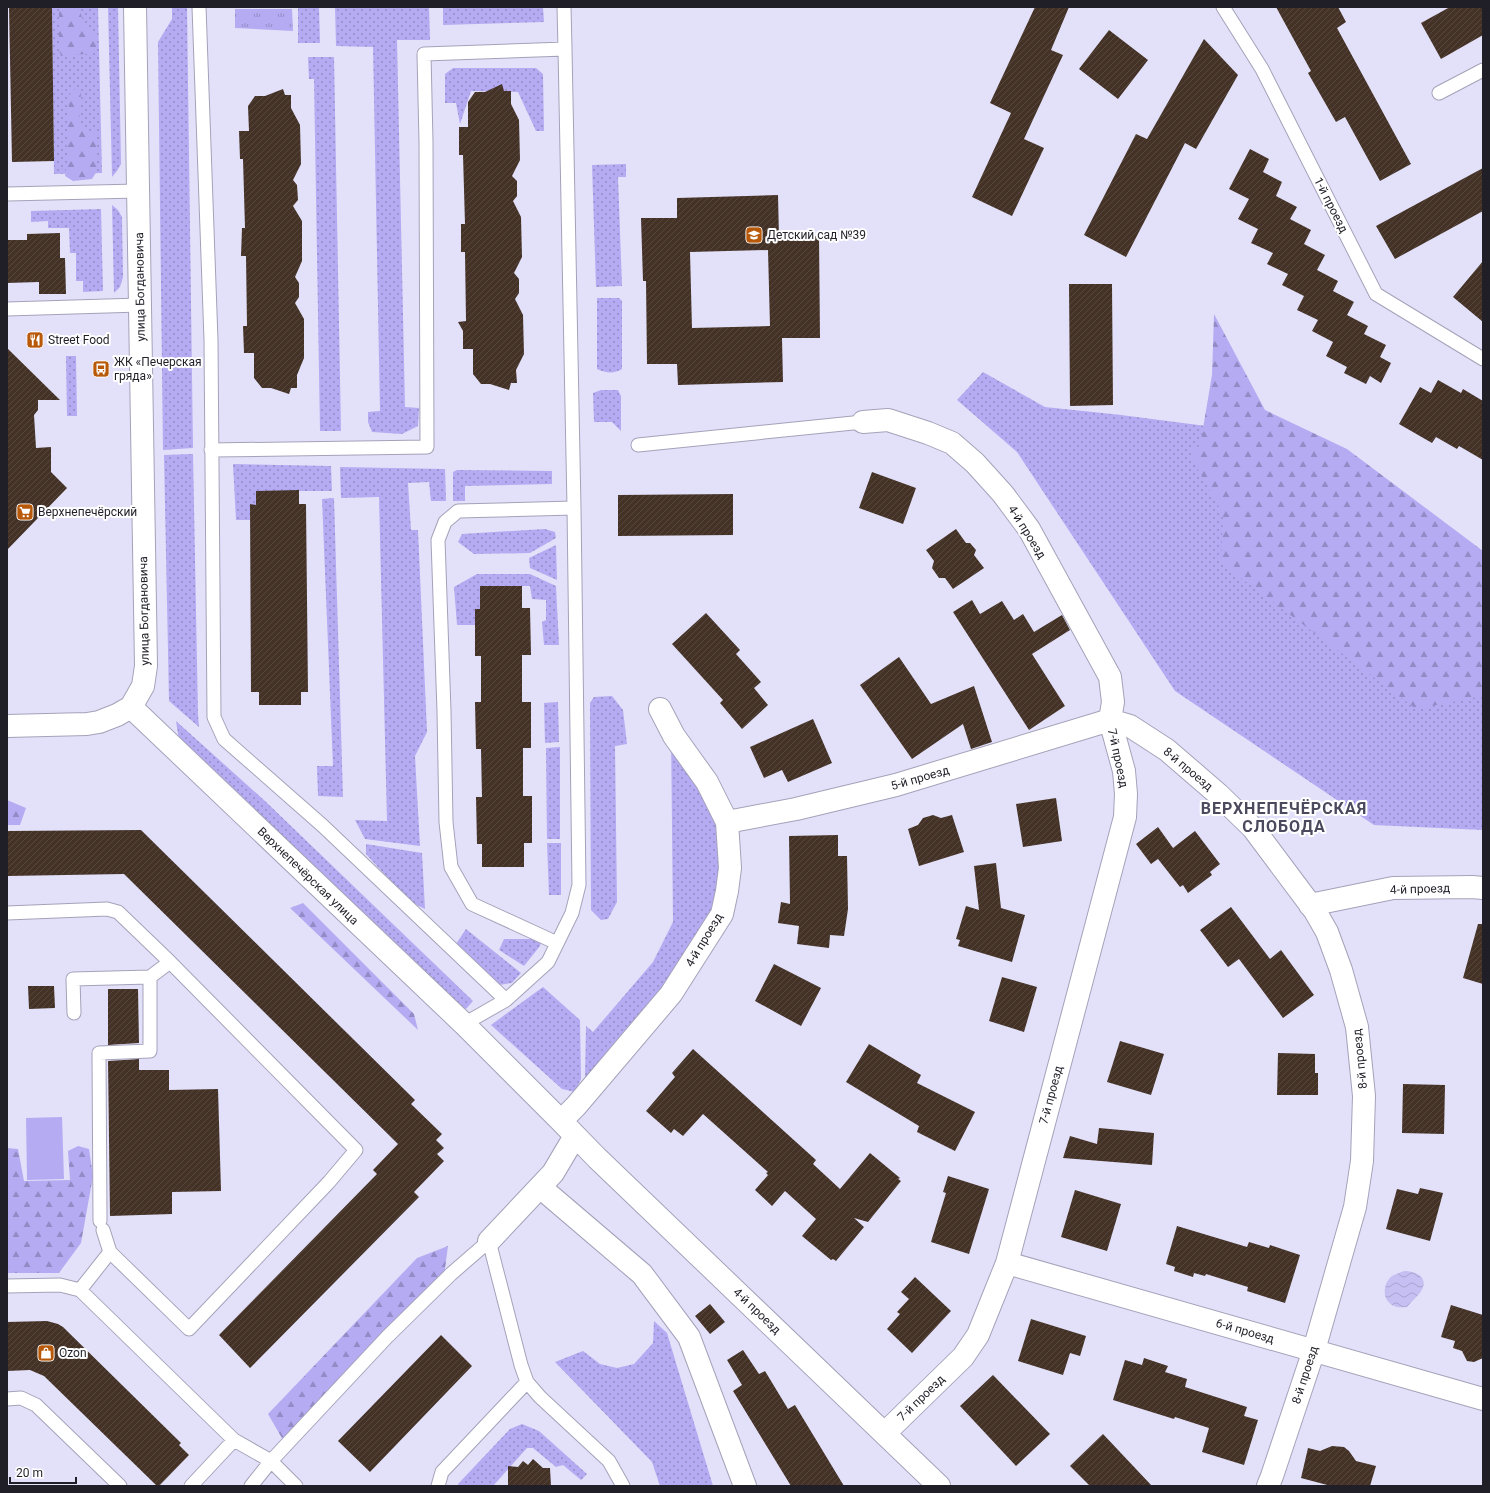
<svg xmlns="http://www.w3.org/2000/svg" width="1490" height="1493" viewBox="0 0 1490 1493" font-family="Roboto,sans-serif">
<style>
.grass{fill:url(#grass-dots)}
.forest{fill:url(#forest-firs)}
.park{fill:url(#park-tufts)}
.pitch{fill:#b5abf3}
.water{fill:url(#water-waves)}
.building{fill:url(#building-hatch);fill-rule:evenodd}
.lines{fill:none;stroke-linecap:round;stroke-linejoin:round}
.lane-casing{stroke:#a4a2b9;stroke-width:15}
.street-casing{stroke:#a4a2b9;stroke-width:24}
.secondary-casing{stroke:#a4a2b9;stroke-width:24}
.lane{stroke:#fff;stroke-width:13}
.street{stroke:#fff;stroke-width:22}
.secondary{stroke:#fff;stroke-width:22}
.labels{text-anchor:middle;stroke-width:4;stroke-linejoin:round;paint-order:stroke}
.street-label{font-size:12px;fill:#201f28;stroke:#fff}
.poi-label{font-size:12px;fill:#201f28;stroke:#fff;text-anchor:start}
.district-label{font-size:16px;font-weight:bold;letter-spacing:1px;fill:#4b495d;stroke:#fff}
</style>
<defs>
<pattern id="grass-dots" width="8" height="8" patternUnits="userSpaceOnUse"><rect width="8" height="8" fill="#b5abf3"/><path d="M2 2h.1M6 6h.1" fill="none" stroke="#938bc5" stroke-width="1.8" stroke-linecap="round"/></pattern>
<pattern id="forest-firs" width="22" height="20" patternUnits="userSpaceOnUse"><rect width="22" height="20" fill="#b5abf3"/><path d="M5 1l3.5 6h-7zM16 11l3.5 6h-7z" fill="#938bc5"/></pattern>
<pattern id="park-tufts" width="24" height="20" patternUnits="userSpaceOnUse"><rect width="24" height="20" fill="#b5abf3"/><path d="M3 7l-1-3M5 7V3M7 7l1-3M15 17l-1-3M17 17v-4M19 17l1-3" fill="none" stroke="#938bc5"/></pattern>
<pattern id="water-waves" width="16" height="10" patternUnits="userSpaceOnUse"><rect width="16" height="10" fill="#c5bff2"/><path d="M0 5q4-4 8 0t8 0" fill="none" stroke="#a9a4d0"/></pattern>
<pattern id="building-hatch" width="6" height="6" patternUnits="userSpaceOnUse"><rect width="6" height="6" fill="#443227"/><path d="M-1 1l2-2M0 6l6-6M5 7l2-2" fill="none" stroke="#56473e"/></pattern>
</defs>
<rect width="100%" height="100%" fill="#e3e1f9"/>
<path class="grass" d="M52,7H98L102,173L54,174Z
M108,7H118L121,164L117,171L112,177Z
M172,7H187L193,448L163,450L158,42L172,19Z
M298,7H319L320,43H298Z
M335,7H429L430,40H397L405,407L419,408L418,426L402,434L372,432L368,422V412L380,411L373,47L336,46Z
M443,7H543L544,22L443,25Z
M308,57H334L341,431H320L314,79H309Z
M453,68H536L543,74L544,131H536L518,92L471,91L460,124L456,103H445V74Z
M626,164V177H618L622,286L596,287L592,165Z
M112,205L118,210L122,217L123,277L120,287L114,293Z
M101,209L103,291L83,292V281H76V253H70L69,228H48V221L31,222V211Z
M597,298H619L622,301V369C614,374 606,373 597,369Z
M66,356H76L77,416H67Z
M983,372L1045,407L1121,415L1307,439L1483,565V830L1374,825L1175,691L1017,452L957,400Z
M601,390H618L621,396V431L612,422H594L593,393Z
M193,454L198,715L199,727L169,701L164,455Z
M233,464L331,466L332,491H256V505H250V520H236Z
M340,467L445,469L446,501H431L429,482L408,483L411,530H418L427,732L415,756L420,846L365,839L355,820L387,821L379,497L341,498Z
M457,470L552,471V484L465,486V501H453V472Z
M334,498L343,797L318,796L317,766H333L322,499Z
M545,529L555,532L556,538L530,553L474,554L458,542L462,534Z
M556,545L557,580L530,568L529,558Z
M477,574H530L556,586L559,645H544L542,622L546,620V600L532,599L530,586H480V609H475V625H457L454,587Z
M612,696L623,710L627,744L615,746L617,902L608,919L601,920L591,910L590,703L594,697Z
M558,702L559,742L545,743L544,703Z
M176,721L265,801L473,1001L466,1009L456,1005L180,747Z
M671,731L724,817L722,914L671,994L585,1079L586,1026L593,1032L653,962L673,922Z
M560,747V839H547L546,748Z
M547,843H561V895H549Z
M366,844L422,853L425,909L409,901L366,854Z
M466,929L521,973L512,983L499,985L456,944Z
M504,939H537L541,942L540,946L524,966L499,950Z
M543,987L580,1020L581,1079L575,1092L562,1089L491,1025Z
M654,1321L667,1333L713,1486H660L652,1462L555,1362L583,1351L600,1364L617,1368L634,1364L653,1343Z
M522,1424L539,1431L587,1474L581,1480L563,1465L556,1467L533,1448H527L493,1486H459L458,1484L510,1429Z"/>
<path class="forest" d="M59,7H79L84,26L96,38V53L61,56L59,50Z
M73,89L81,92L79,125L96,134L97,171L92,179L73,181L65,176L67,164L69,96Z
M1214,314L1265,410L1347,449L1483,551V696L1416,709L1221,563L1223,514L1197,468L1189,450L1200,446L1212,375Z
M7,800L26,808L20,825H7Z
M303,903L414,1014L418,1030L290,908Z
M78,1146L89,1149L93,1176L81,1243L59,1273H7V1148L18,1149L24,1181L70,1180L68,1151Z
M448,1246L444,1276L283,1440L268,1414L417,1258Z"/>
<path class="park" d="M235,9H292L293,31L235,28Z"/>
<path class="pitch" d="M62,1117L64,1179L27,1180L26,1118Z"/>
<path class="water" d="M1404,1271C1416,1271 1431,1278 1420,1293C1416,1298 1411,1302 1407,1307C1402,1307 1398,1308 1394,1306C1382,1301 1382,1284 1392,1276C1395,1274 1400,1273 1404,1271Z"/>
<path class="building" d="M9,7H52L54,161L12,162Z
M1035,7H1069L1051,50L1063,55L1024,139L1044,148L1012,216L972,197L1011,113L990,103Z
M1276,7H1338L1346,22L1337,28L1411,164L1380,181L1345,117L1336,122L1308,73L1311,71Z
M1450,7H1483V35L1441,59L1421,23Z
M1109,30L1148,60L1118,99L1079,69Z
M1204,39L1238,75L1196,149L1185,143L1126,257L1084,235L1136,134L1147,139Z
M502,84L504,91H511V104L519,120L520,160L512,176L517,181V196L513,201L521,217L522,257L514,273L519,279V293L515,299L523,315L524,354L516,370L517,383H511L509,390L490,384H481L473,374V349H463V331L458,322L466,321L465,252H461V224H465L463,155H459V127H468V102L475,92H485Z
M283,89L285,95H291V108L300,125L301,164L293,180L297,185L298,200L293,206L302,221V261L295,277L299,283V297L295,303L304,319V358L297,375V388H291L289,394L271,388H262L254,378V353H244L243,326H247L246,256H241L242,228H245L243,159H240L239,131H249L248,106L255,96H265Z
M1250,149L1269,159L1263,172L1282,182L1276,196L1297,207L1290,219L1311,230L1304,244L1325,255L1317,270L1338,281L1333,291L1354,302L1347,315L1368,326L1364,334L1386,345L1380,357L1391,363L1381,383L1370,376L1366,384L1344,373L1347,367L1326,356L1333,342L1312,331L1318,320L1297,310L1304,296L1282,285L1288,274L1267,264L1273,253L1251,243L1258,229L1238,219L1249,199L1229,189Z
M1483,168V211L1395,259L1376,226Z
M778,195L779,237L819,236L820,338H782L783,382L678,385L677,364H647L646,281H643L641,218H677V198ZM768,250L770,326L692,328L690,252Z
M60,233V258H65L66,294H39V282L7,283V240H27V234Z
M1483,261V322L1453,297Z
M1069,284H1112L1113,405L1070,406Z
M7,348L60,400H38V410L34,415L36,448L51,447V472L67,488L7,550Z
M1438,380L1461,393L1463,389L1483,401V460L1459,446L1457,449L1436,437L1432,443L1399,424L1420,387L1431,393Z
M872,472L916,488L903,524L859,508Z
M299,490V504H306L308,692H301V705H259V692H251L250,504L256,505V491Z
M733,494V535L618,536V495Z
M956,529L966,543H970L976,550L974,555L984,568L953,589L945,578H939L932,568L934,561L926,550Z
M480,586H522V608H530L531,655H522V702H531V748H523V796H532V843H524V867H482V844H477L476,797H482L481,749H476L475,702H481V656H475V609H480Z
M972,600L980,614L1002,601L1014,620L1023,614L1034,632L1062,615L1070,630L1032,654L1065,706L1029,730L953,612Z
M706,613L740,650L736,654L761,682L754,688L768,705L742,729L720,703L723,700L672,644Z
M899,657L931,704L974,686L992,742L971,749L963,724L912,759L860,685Z
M813,719L832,763L788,782L782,770L764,778L750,747Z
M1056,798L1062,841L1023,847L1016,804Z
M933,815L941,818L952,815L964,852L919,866L908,829L918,825L923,818Z
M1158,827L1173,848L1195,831L1220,864L1210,872L1212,875L1188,893L1183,885L1180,887L1158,859L1151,864L1136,844Z
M141,830L415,1100L411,1104L442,1134L436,1140L444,1148L437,1154L444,1161L414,1192L419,1197L250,1368L219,1335L377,1174L373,1170L398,1144L124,874L7,876V831Z
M838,835V856H847L848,909L844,936L830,935L829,948L797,944L799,926L778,923L781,902L790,904L789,836Z
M996,863L1001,908L1025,915L1012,962L958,946L960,940L956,939L966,906L979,910L974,866Z
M1231,907L1270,959L1281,950L1314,995L1283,1018L1239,959L1228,967L1200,930Z
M1478,924H1483V984L1463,978Z
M774,964L821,988L801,1026L755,1001Z
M1002,977L1037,987L1024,1032L989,1021Z
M28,986H54L55,1008L29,1009Z
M108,989H138L139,1043L108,1045Z
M1120,1041L1164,1054L1151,1095L1107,1082Z
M869,1044L921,1075L917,1083L975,1112L955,1151L917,1132L919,1126L846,1082Z
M693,1049L816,1160L813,1164L840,1189L870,1153L900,1178L898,1179L901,1181L868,1222L854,1218L864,1227L836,1261L833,1259L831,1260L802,1236L816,1219L785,1191L772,1206L755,1190L768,1175L766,1173L768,1172L703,1114L683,1136L674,1129L671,1133L646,1111L675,1077L672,1073Z
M1278,1053L1315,1054V1073H1318V1095H1277Z
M139,1059V1070H169V1090L218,1089L221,1191L172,1192V1214L110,1216L108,1061Z
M1403,1084L1445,1085L1444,1134L1402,1133Z
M1099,1128L1154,1133L1152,1165L1063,1158L1070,1136L1097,1144Z
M948,1176L989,1189L969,1254L931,1242L946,1193L943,1192Z
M1420,1188L1443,1193L1430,1241L1386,1229L1397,1189L1418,1194Z
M1075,1190L1121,1204L1107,1251L1061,1237Z
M1177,1226L1247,1247L1249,1242L1269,1248L1270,1245L1300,1255L1285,1303L1247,1291L1248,1287L1206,1274L1205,1276L1194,1273L1193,1277L1174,1271L1175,1267L1166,1264Z
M915,1277L951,1311L912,1353L887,1329L900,1314L897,1312L909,1299L901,1292Z
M710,1304L725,1322L710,1334L695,1316Z
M1451,1305L1483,1315V1358L1474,1362L1467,1361L1462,1351L1453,1348L1455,1341L1441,1337Z
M1031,1319L1086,1336L1080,1356L1070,1353L1063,1375L1018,1361Z
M47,1321L58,1324L63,1327L181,1443L179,1445L189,1455L159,1486H157L44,1376L30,1370L7,1371V1322Z
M441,1335L472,1366L370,1472L338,1441Z
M743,1350L759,1374L765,1371L788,1409L795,1405L844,1486H791L733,1391L742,1385L727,1360Z
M1144,1358L1168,1366L1165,1372L1187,1379L1185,1387L1247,1407L1244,1416L1258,1420L1244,1465L1202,1452L1209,1428L1175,1417L1174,1419L1113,1400L1125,1360L1142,1365Z
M993,1375L1050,1434L1016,1466L960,1406Z
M1103,1434L1152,1486H1090L1070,1466Z
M1332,1446L1344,1447L1349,1451L1356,1461L1376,1466L1370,1486H1331L1301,1478L1308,1448L1320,1451Z
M533,1459L543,1468H550L551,1486H508V1466L518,1467L523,1461L528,1465Z"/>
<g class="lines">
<g class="lane-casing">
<path id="lane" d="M199,7L211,340L214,717L224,739L323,826L506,1000L548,962L572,913L579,885L574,508L565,49
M1223,7L1262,69L1376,294L1483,359
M1439,93L1483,70
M7,194L138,191
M7,309L140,305
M638,445L863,422
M211,450L427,447L426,142L424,54L565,49L564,7
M7,913L107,909L118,912L170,962L356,1150L329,1182L189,1329L110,1252L80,1290
M557,943L472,904L451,867L446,822L444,711L438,540L445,522L458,511L574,508
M74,1013L73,979L150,977
M464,1024L506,1000
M100,1221L99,1053L150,1051V977L170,962
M103,1230L110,1252
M7,1286L60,1285L80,1290L234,1440L271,1461L387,1337L451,1274L489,1241L521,1365L527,1382L540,1397L609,1461L623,1486
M7,1399L21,1398L36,1405L120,1486
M191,1486L234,1440
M251,1486L271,1461L296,1486
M438,1486L442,1472L527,1382"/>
</g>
<g class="street-casing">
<path id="street" d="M863,422L888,420L928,433L952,443L975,463L1003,494L1029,529L1110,677L1113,702L1110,720L1124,771L1126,794L1125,817L1007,1263L978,1335L963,1357L885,1433
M131,707L464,1024L561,1121L597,1158L939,1486
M1110,720L1130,726L1167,750L1218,794L1253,828L1315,911L1327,932L1341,970L1357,1027L1364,1096L1362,1161L1355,1207L1314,1350L1272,1476L1268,1486
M727,822L796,809L896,785L1110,720
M1310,905L1393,888L1472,887L1483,888
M561,1121L576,1106L671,994L722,914L727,891L730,868L727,822L707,782L674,736L660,709
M540,1187L642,1274L689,1337L745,1486
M489,1241L553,1173L575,1136
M1007,1263L1483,1399"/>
</g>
<g class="secondary-casing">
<path id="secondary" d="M7,726L87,724L99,722L117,715L131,707L143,686L146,666L135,7"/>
</g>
<use href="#lane" class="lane"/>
<use href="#street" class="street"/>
<use href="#secondary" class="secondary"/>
</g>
<defs>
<g id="school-square" transform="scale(0.9)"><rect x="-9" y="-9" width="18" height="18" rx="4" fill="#b75909" stroke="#fff"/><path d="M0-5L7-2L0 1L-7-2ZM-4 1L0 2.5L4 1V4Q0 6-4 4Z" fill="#fff"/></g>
<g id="restaurant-square" transform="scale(0.9)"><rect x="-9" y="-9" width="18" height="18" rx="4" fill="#b75909" stroke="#fff"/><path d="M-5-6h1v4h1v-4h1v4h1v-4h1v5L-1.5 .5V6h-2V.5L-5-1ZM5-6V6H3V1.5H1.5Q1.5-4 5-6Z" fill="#fff"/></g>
<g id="bus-square" transform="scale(0.9)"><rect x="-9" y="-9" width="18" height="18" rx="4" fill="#b75909" stroke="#fff"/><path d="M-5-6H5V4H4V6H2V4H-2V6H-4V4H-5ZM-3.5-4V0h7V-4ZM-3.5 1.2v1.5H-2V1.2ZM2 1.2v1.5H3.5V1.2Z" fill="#fff"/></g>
<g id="supermarket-square" transform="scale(0.9)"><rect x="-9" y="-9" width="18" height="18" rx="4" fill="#b75909" stroke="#fff"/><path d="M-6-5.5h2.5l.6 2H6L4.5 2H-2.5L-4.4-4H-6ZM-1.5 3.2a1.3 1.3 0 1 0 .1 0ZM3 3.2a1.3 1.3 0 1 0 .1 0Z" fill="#fff"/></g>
<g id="shop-square" transform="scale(0.9)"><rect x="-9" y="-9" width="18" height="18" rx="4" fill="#b75909" stroke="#fff"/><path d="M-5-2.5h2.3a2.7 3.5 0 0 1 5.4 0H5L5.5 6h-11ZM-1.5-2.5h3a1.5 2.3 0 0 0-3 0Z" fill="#fff"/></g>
</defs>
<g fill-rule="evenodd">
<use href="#school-square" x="754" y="235"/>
<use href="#restaurant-square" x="35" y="340"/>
<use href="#bus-square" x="101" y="369"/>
<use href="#supermarket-square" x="25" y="512"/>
<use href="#shop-square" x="46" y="1353"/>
</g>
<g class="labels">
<g class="street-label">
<text transform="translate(1331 205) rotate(63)" y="4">1-й проезд</text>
<text transform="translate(140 287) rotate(-91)" y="4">улица Богдановича</text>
<text transform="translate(1027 532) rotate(58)" y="4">4-й проезд</text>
<text transform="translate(144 611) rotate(-91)" y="4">улица Богдановича</text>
<text transform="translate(1118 758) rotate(78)" y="4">7-й проезд</text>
<text transform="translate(1188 769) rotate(40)" y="4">8-й проезд</text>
<text transform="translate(920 778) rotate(-16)" y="4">5-й проезд</text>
<text transform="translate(308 876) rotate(44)" y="4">Верхнепечёрская улица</text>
<text transform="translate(1420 889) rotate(-2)" y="4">4-й проезд</text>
<text transform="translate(704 940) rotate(-59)" y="4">4-й проезд</text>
<text transform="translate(1360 1059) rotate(-96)" y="4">8-й проезд</text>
<text transform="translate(1051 1095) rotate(-75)" y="4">7-й проезд</text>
<text transform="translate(757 1311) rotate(44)" y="4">4-й проезд</text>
<text transform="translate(1245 1331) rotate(16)" y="4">6-й проезд</text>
<text transform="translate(1305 1375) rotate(-72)" y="4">8-й проезд</text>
<text transform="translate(921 1398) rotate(-44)" y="4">7-й проезд</text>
</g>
<g class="poi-label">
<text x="767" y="239">Детский сад №39</text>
<text x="48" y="344">Street Food</text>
<text x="114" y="366">ЖК «Печерская<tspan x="114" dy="14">гряда»</tspan></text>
<text x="38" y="516">Верхнепечёрский</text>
<text x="59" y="1357">Ozon</text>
</g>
<g class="district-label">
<text x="1284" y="814">ВЕРХНЕПЕЧЁРСКАЯ<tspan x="1284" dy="18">СЛОБОДА</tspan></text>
</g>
</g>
<rect width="1490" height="1493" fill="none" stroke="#201f28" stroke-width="16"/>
<path d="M10 1477v6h66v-6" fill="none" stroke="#201f28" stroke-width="2"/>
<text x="16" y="1477" font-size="12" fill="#201f28" stroke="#ffffff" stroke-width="3" paint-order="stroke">20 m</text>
</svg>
